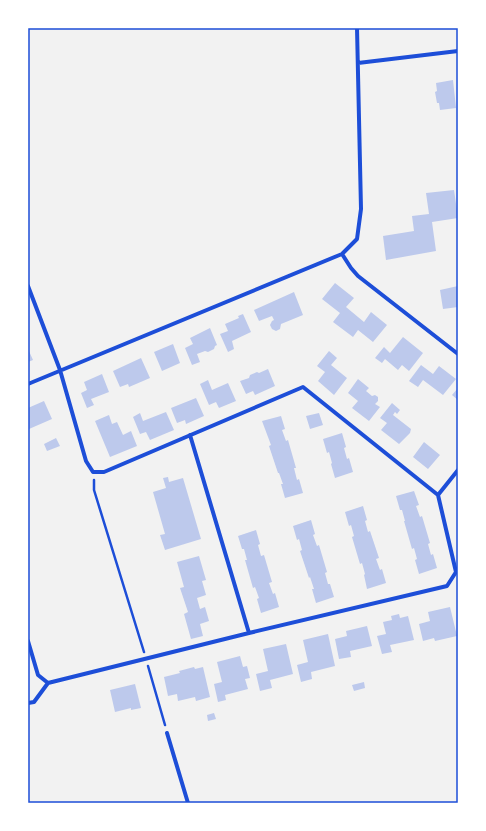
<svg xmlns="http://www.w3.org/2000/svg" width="486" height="831" viewBox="0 0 486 831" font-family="Roboto,sans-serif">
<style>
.building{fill:#bdc9ec}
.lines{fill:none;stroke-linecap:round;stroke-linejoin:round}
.path{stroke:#1d4ed8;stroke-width:2.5}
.minor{stroke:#1d4ed8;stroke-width:4}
.neatline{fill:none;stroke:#1d4ed8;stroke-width:1.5}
</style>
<rect width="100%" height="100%" fill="#f2f2f2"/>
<path class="building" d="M453,80L456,108L440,110L439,103H437L435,92L437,91L436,83Z
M454,190L458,218L432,222L436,251L386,260L383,236L414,231L412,216L429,214L426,193Z
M335,283L354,298L346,307L364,322L371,312L387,325L373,342L358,330L353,337L333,322L340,313L322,299Z
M458,286V307L443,309L440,290Z
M294,292L303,315L281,324L280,329L276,331L272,329L270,325L272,321L274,320L272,316L259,321L254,310Z
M243,314L251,332L232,341L234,349L228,352L220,334L228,331L225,324L239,318L238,316Z
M210,328L217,345L215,346L214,349L208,352L205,351L197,354L200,362L192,365L185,348L193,344L190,338Z
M403,337L423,353L409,371L402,365L398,370L385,359L382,363L375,358L384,347L390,353Z
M173,344L180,363L162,371L154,352Z
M28,349L33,360L28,362Z
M329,351L337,358L331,365L347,378L334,395L318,381L325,372L317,366Z
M141,358L150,378L129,387L128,384L120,387L113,371Z
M421,365L433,374L439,366L456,379L443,395L423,380L418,387L409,381Z
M268,369L275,386L255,395L253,391L246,394L240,381L249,378L250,375L257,372L259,373Z
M102,374L109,392L91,399L94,405L87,408L81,393L87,390L84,382Z
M358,379L369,388L366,391L372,396L375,395L378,397V401L375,404L380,407L369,421L352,408L358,401L348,393Z
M208,380L212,390L228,383L236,401L219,408L216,402L209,405L200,384Z
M458,388V400L452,395Z
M196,398L204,416L186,424L185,420L177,423L171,408Z
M44,401L52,419L29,429L28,408Z
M392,403L400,410L397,414L395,412L393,415L411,429L410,433L399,444L381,430L387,423L380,418Z
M166,412L174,430L150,440L146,432L140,434L133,417L140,413L143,421Z
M319,413L323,425L310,429L306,416Z
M109,415L112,424L117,422L123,435L131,431L137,446L110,457L95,421Z
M281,416L285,429L282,430L286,441L288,440L296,468H294L297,480L299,479L303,493L285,498L281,484H283L279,473H278L269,446L271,445L262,421Z
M342,433L346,447L344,448L347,459L349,458L353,472L335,478L331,464L332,463L329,452L327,453L323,439Z
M56,438L60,446L47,451L44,444Z
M424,442L440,455L428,469L413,457Z
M168,477L169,482L183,478L201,539L165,550L160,535L165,534L153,492L166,488L163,478Z
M414,491L419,505L416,506L420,517L422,516L430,543L428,544L431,555L433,554L437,568L419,574L415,560L417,559L414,548L412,549L404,521H405L402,510H400L396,496Z
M363,506L367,520L365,521L368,532L370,531L379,558L376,559L380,570L382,569L386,583L367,589L364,575L365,574L362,563L360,564L352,537L354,536L351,525L349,526L345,512Z
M311,520L315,534L313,535L317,546L319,545L327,572L325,573L328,584H330L334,597L316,603L312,589H314L310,577L309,578L300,551L302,550L299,539L297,540L293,526Z
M256,530L260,544L258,545L261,556L264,555L272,582L269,583L273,594L275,593L279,607L261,613L257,599L259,598L255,587L253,588L245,560H247L244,549H242L238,536Z
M199,556L206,580L202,581L206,595L197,598L200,609L205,607L209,621L200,624L203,636L191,639L184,614L188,612L180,588L184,587L177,562Z
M450,607L457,636L435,641L434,638L423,641L419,624L430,621L428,612Z
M399,614L400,618L408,616L414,640L390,645L392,652L382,654L377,636L386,634L383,622L392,620L391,616Z
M367,626L372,646L350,651L351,657L339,659L335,639L347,636L346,631Z
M328,634L335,666L311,672L312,679L301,682L297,665L308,662L303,640Z
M286,644L293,674L270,680L272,688L260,691L256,674L268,671L263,649Z
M240,656L243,667L247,666L250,678L245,679L248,689L225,695L226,700L218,702L214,684L222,682L217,662Z
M194,667L195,669L203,667L210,697L196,701L195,697L178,701L177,694L168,696L164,677L180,673L179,671Z
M364,682L365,688L354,691L352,685Z
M135,684L141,708L131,710V708L115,712L110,690Z
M214,713L216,719L208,721L207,715Z"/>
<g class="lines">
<path class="path" d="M94,480V490L144,652
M148,666L165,725"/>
<path class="minor" d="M358,63L458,51
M342,254L351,268L358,276L458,354
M28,286L60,370L86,461L93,472H104L303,387L438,495
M28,384L342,254L357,239L361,209L357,28
M190,435L249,633
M28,641L38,675L48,683
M28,703L34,702L48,683L249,633L447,586L456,572L438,495L458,470
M167,733L188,803"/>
</g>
<rect width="486" height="831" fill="none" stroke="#ffffff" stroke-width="58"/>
<rect x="29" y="29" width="428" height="773" class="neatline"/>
</svg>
